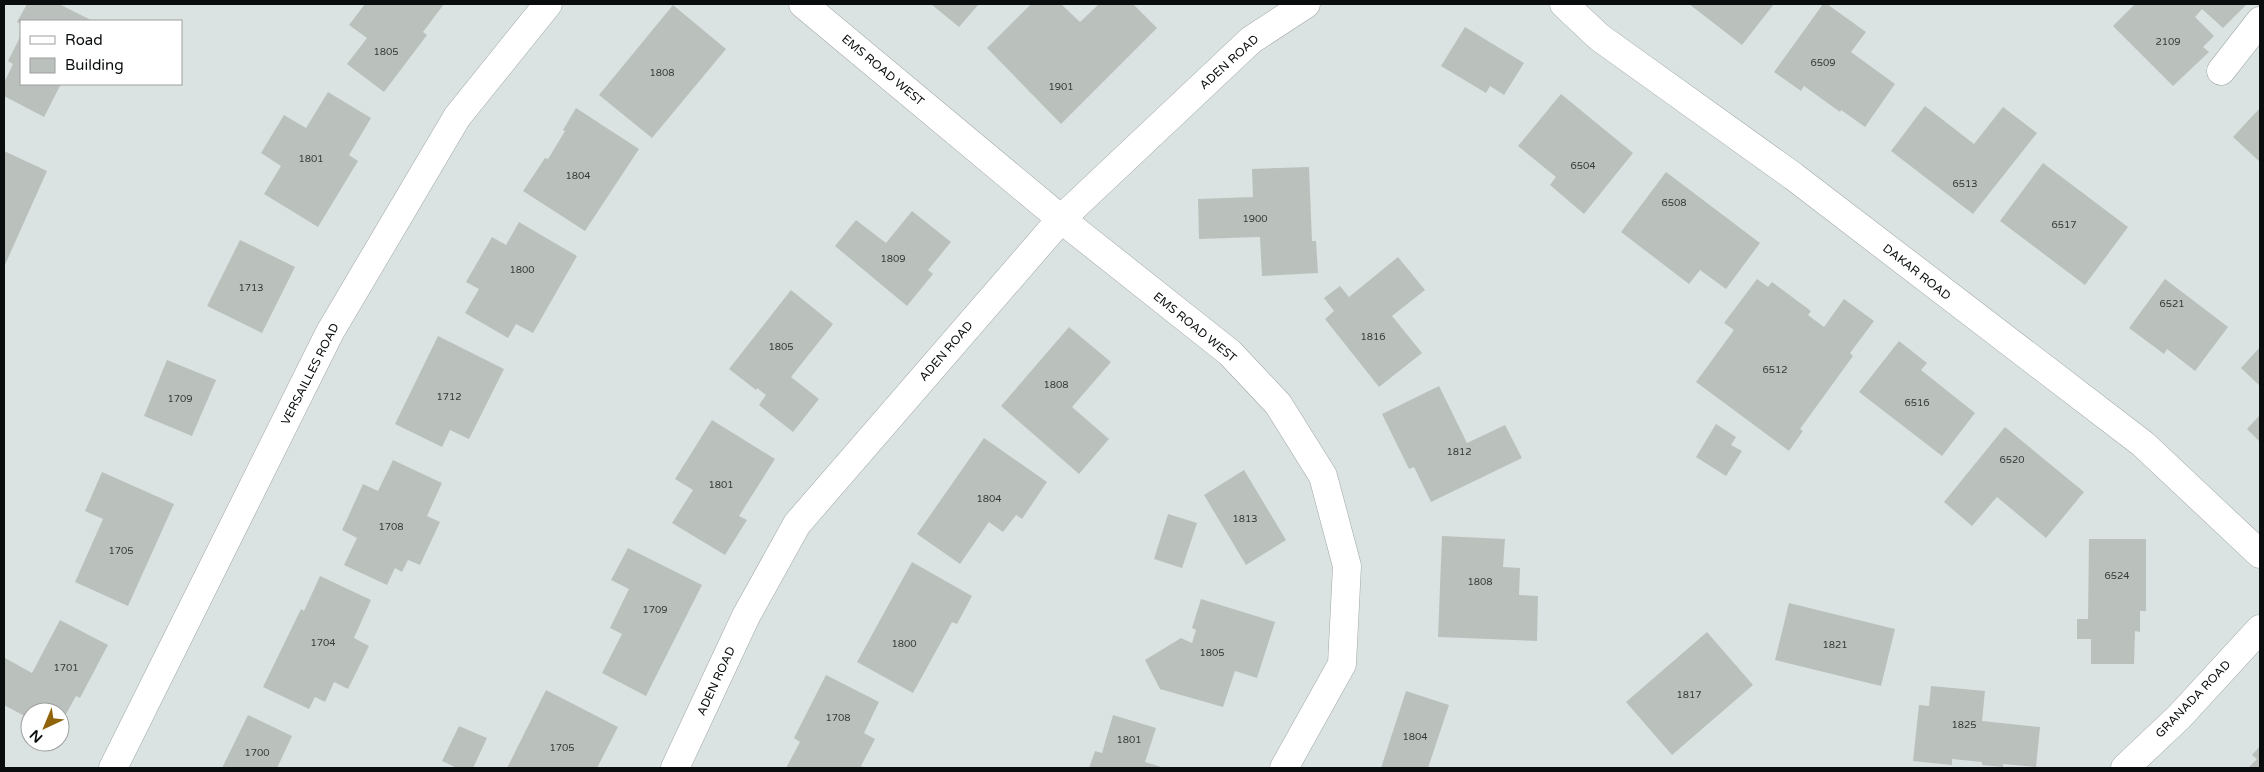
<svg xmlns="http://www.w3.org/2000/svg" width="2264" height="772" viewBox="0 0 2264 772" font-family="'Varela Round',sans-serif">
<style>
.building{fill:#bac1bd}
.lines{fill:none;stroke-linecap:round;stroke-linejoin:round}
.minor-casing{stroke:#9fa7a6;stroke-width:29}
.minor{stroke:#fff;stroke-width:28}
.labels{text-anchor:middle;stroke-width:4;stroke-linejoin:round;paint-order:stroke}
.number-label{font-size:10px;fill:#363a39}
.street-label{font-size:12px;fill:#0a0d0d;stroke:#fff}
</style>
<rect width="100%" height="100%" fill="#dae3e1"/>
<path class="building" d="M27,4H59L93,21H21V24L17,22Z
M365,4H444L423,32L427,35L384,92L347,64L367,38L349,25Z
M931,4H979L959,27Z
M1031,4H1061L1080,22L1099,4H1133L1157,28L1061,124L987,48Z
M1689,4H1774L1742,45Z
M1823,4H1827L1866,32L1851,52L1895,84L1865,127L1841,110L1840,112L1804,86L1801,91L1774,72Z
M2135,4H2247L2223,28L2202,9L2195,17L2214,36L2203,47L2209,52L2173,86L2113,26Z
M673,5L726,49L652,138L599,95Z
M1465,27L1524,63L1504,95L1490,86L1486,93L1441,66Z
M21,35V84H61L44,117L4,96V83L13,64L8,61Z
M328,92L371,118L349,155L358,161L318,227L264,194L281,166L261,153L284,115L306,128Z
M1561,94L1633,153L1584,214L1550,185L1556,177L1518,146Z
M1925,106L1974,144L2003,107L2037,133L1973,214L1891,151Z
M576,108L639,149L585,231L523,191L545,158L548,159L565,131L563,130Z
M2260,108V162L2233,137Z
M4,151L47,171L4,267Z
M2043,163L2128,227L2085,285L2000,221Z
M1309,167L1312,241H1316L1318,273L1262,276L1260,237L1199,239L1198,199L1253,197L1252,169Z
M1666,172L1760,243L1726,289L1700,270L1689,284L1621,232Z
M912,211L951,242L928,270L933,274L907,306L835,246L856,220L886,243Z
M519,222L577,256L533,333L516,324L508,338L465,313L479,289L466,282L492,237L506,245Z
M240,240L295,267L262,333L207,306Z
M1398,257L1425,290L1392,316L1422,353L1379,387L1325,319L1334,311L1324,298L1340,286L1349,297Z
M1757,279L1768,287L1772,282L1811,311L1808,315L1824,327L1844,299L1874,321L1850,353L1853,356L1800,429L1803,431L1789,451L1696,382L1734,330L1724,323Z
M2165,279L2228,327L2195,371L2167,349L2164,354L2129,328Z
M791,290L833,324L791,377L819,399L793,432L759,405L766,395L757,388L756,390L729,369Z
M1069,327L1111,362L1072,407L1109,439L1079,474L1001,406Z
M438,336L504,369L469,439L450,430L442,447L395,424Z
M1899,341L1927,363L1921,370L1975,413L1942,456L1859,392Z
M2260,347V386L2241,368Z
M167,360L216,380L192,436L144,416Z
M1439,386L1467,443L1505,425L1522,458L1431,502L1414,467L1409,469L1382,414Z
M2260,415V442L2247,429Z
M712,420L775,459L739,516L747,520L725,555L672,523L693,490L675,479Z
M1716,424L1736,437L1731,445L1742,451L1726,476L1696,457Z
M2005,427L2084,492L2046,538L1997,497L1972,526L1944,502Z
M984,438L1047,482L1022,519L1016,515L1003,532L989,522L960,564L917,534Z
M393,460L442,483L427,516L440,522L420,565L408,560L402,572L395,568L387,585L344,565L357,538L342,530L363,484L378,491Z
M1244,470L1286,540L1246,565L1204,495Z
M102,472L174,504L128,606L75,582L103,519L85,511Z
M1168,514L1197,523L1182,568L1154,559Z
M1442,536L1505,539L1503,567L1520,568L1519,595L1538,596L1537,641L1438,637Z
M2089,539H2146V611H2140V632L2135,631L2134,664H2091V639H2077V619H2088Z
M628,548L702,585L646,696L602,673L622,634L610,628L629,589L611,580Z
M912,562L972,596L957,624L952,622L913,693L857,662Z
M320,576L371,600L354,638L369,646L348,689L334,682L325,702L315,697L309,709L263,687L301,609L304,611Z
M1201,599L1275,622L1257,678L1235,671L1223,707L1160,689L1145,660L1181,638L1192,643L1196,630L1192,628Z
M1789,603L1895,629L1881,686L1775,660Z
M60,620L108,645L80,698L76,696L60,725V712H30V719L4,705L5,658L32,673Z
M1707,632L1753,685L1672,755L1626,702Z
M826,675L879,702L864,733L875,739L861,766L866,768H786L800,742L794,738Z
M1931,686L1985,691L1982,721L2040,727L2036,767L2003,764V767L1982,765V762L1952,759V765L1913,761L1919,705L1929,706Z
M546,690L618,727L597,768H507Z
M1406,691L1449,705L1428,768H1381Z
M248,715L292,736L277,768H222Z
M1113,715L1156,728L1145,762L1165,768H1089L1095,751L1102,753Z
M459,726L487,738L473,768H457L442,761Z
M2260,746V768H2248L2257,759L2252,755Z"/>
<g class="lines">
<g class="minor-casing">
<path id="minor" d="M803,4L1061,219L1230,353L1278,404L1323,476L1347,566L1342,664L1284,768
M1564,4L1599,37L1793,176L2143,444L2260,554
M2221,71L2260,21
M113,768L330,332L457,117L548,4
M675,768L746,616L797,524L1061,219L1251,40L1306,4
M2125,768L2179,717L2260,629"/>
</g>
<use href="#minor" class="minor"/>
</g>
<g class="labels">
<g class="number-label">
<text x="2168" y="45">2109</text>
<text x="386" y="55">1805</text>
<text x="1823" y="66">6509</text>
<text x="662" y="76">1808</text>
<text x="1061" y="90">1901</text>
<text x="311" y="162">1801</text>
<text x="1583" y="169">6504</text>
<text x="578" y="179">1804</text>
<text x="1965" y="187">6513</text>
<text x="1674" y="206">6508</text>
<text x="1255" y="222">1900</text>
<text x="2064" y="228">6517</text>
<text x="893" y="262">1809</text>
<text x="522" y="273">1800</text>
<text x="251" y="291">1713</text>
<text x="2172" y="307">6521</text>
<text x="1373" y="340">1816</text>
<text x="781" y="350">1805</text>
<text x="1775" y="373">6512</text>
<text x="1056" y="388">1808</text>
<text x="449" y="400">1712</text>
<text x="180" y="402">1709</text>
<text x="1917" y="406">6516</text>
<text x="1459" y="455">1812</text>
<text x="2012" y="463">6520</text>
<text x="721" y="488">1801</text>
<text x="989" y="502">1804</text>
<text x="1245" y="522">1813</text>
<text x="391" y="530">1708</text>
<text x="121" y="554">1705</text>
<text x="2117" y="579">6524</text>
<text x="1480" y="585">1808</text>
<text x="655" y="613">1709</text>
<text x="323" y="646">1704</text>
<text x="904" y="647">1800</text>
<text x="1835" y="648">1821</text>
<text x="1212" y="656">1805</text>
<text x="66" y="671">1701</text>
<text x="1689" y="698">1817</text>
<text x="838" y="721">1708</text>
<text x="1964" y="728">1825</text>
<text x="1415" y="740">1804</text>
<text x="1129" y="743">1801</text>
<text x="562" y="751">1705</text>
<text x="257" y="756">1700</text>
</g>
<g class="street-label">
<text transform="translate(1229 62) rotate(-42)" y="4">ADEN ROAD</text>
<text transform="translate(883 70) rotate(40)" y="4">EMS ROAD WEST</text>
<text transform="translate(1917 272) rotate(38)" y="4">DAKAR ROAD</text>
<text transform="translate(1195 327) rotate(39)" y="4">EMS ROAD WEST</text>
<text transform="translate(946 351) rotate(-49)" y="4">ADEN ROAD</text>
<text transform="translate(310 374) rotate(-63)" y="4">VERSAILLES ROAD</text>
<text transform="translate(716 681) rotate(-65)" y="4">ADEN ROAD</text>
<text transform="translate(2193 699) rotate(-46)" y="4">GRANADA ROAD</text>
</g>
</g>
<rect width="2264" height="772" fill="none" stroke="#0a0d0d" stroke-width="10"/>
<rect x="20" y="20" width="162" height="65" fill="#ffffff" stroke="#9d9e9e"/>
<rect x="30" y="36" width="25" height="8" fill="#ffffff" stroke="#9d9e9e"/>
<text x="65" y="45" font-size="15" fill="#0a0d0d">Road</text>
<rect x="30" y="58" width="25" height="15" fill="#bac1bd" stroke="#9d9e9e"/>
<text x="65" y="70" font-size="15" fill="#0a0d0d">Building</text>
<g transform="translate(45 727) rotate(224)"><circle r="24" fill="#ffffff" stroke="#9d9e9e"/>
<path d="M0-4L9 19L0 12L-9 19Z" fill="#90640d"/>
<text y="-8" font-size="14" font-weight="bold" text-anchor="middle" fill="#0a0d0d">N</text>
</g>
</svg>
